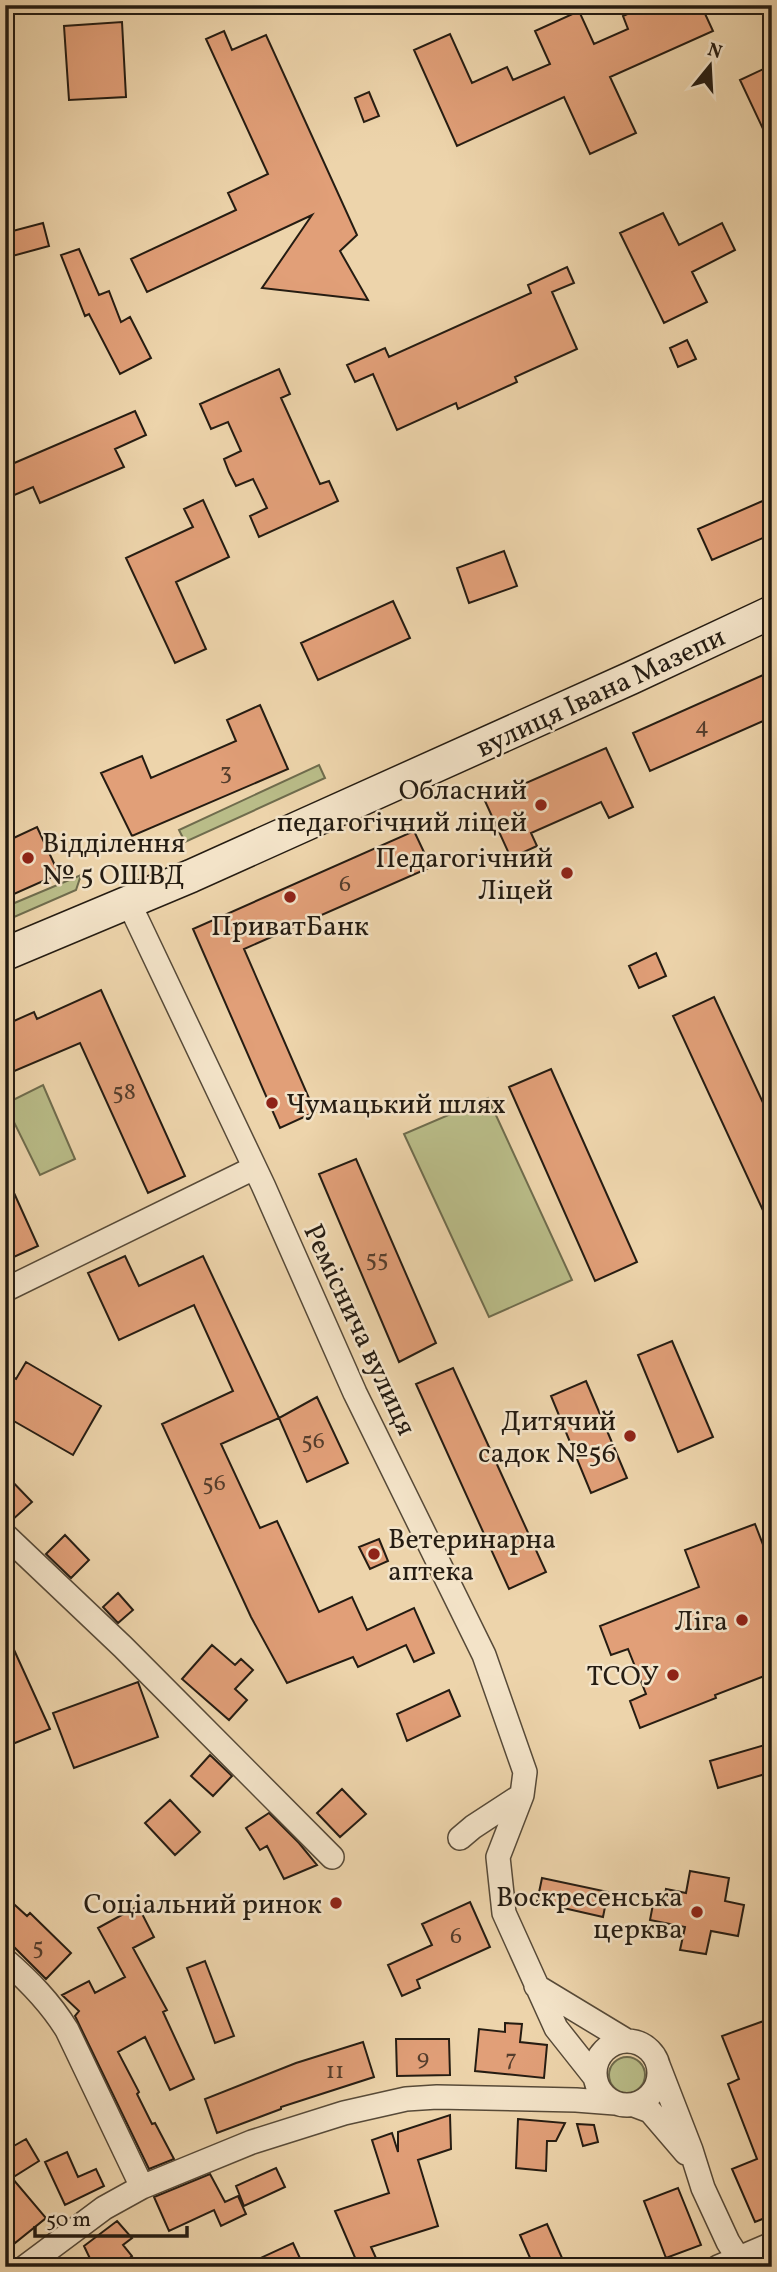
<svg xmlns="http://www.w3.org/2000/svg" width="777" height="2272" viewBox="0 0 777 2272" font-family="Vollkorn,serif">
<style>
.green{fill:#b9bc88;stroke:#6f6c4d;stroke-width:2}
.building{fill:#e19f78;stroke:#251c12;stroke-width:2}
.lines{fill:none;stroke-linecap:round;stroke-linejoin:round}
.minor-casing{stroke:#574a38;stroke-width:26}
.secondary-casing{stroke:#251c12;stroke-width:35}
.minor{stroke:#f3e3c8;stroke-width:23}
.secondary{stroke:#f3e3c8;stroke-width:32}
.poi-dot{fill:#8f2418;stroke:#f3e3c8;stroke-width:2.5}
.labels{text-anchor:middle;stroke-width:5;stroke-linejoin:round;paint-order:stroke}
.number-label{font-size:24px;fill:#543d2c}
.street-label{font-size:28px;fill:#251c12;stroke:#f3e3c8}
.poi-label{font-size:28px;fill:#251c12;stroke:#f3e3c8;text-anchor:end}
</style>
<rect width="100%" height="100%" fill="#edd4ab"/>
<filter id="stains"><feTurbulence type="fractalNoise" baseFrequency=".00286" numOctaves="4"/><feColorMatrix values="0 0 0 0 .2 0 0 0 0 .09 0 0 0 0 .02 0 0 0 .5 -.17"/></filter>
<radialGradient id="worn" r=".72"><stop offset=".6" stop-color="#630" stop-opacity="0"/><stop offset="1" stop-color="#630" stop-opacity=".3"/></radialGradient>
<path class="green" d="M319,765L325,778L185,842L179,830Z
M81,875L76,890L5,921V907Z
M43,1085L75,1159L40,1175L5,1104Z
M488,1098L572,1280L489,1317L404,1134Z
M609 2075a18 18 0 1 1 36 0a18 18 0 1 1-36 0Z"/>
<path class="building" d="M647,5H701L713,31L610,77L636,133L590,154L564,97L457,146L414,50L450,34L472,83L507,67L513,80L550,64L535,31L579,11L594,44L628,29L623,16Z
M122,22L126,97L69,100L64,26Z
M224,31L232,50L266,35L357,235L340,251L368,300L262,288L312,215L147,292L131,259L236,210L228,193L268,174L206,39Z
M772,65V148L740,80Z
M369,92L379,116L364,122L355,98Z
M663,213L679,245L722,223L735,250L692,272L707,302L664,323L620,233Z
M43,223L49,246L5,258V233Z
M79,249L99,295L109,291L121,322L130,317L151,358L120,374L89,314L85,316L61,255Z
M567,267L574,283L552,292L577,349L515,377L517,382L458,409L456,403L397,430L373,374L355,382L347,365L385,348L389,357L531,293L528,285Z
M687,340L696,359L678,367L670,348Z
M279,369L290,394L281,398L320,484L329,481L338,501L259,537L250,516L267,508L253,479L236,486L229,472L224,459L241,451L228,422L211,429L200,404Z
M135,411L146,435L115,449L124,467L40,503L33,487L5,499V467Z
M772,497V534L712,560L698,529Z
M203,500L229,557L176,582L206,649L175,663L126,558L193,527L184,509Z
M504,551L517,586L469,603L457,568Z
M393,601L410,638L318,680L301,643Z
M772,671V717L650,771L633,733Z
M260,705L288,769L132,836L101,773L142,756L151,778L236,741L227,720Z
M606,748L633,807L609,818L601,802L531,833L537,846L511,858L485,801Z
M37,827L59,874L5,898V842Z
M414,831L431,867L244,949L315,1112L280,1128L193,929Z
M656,953L666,976L639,988L629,966Z
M101,990L185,1176L148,1193L80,1043L5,1075V1025L34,1012L37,1019Z
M714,997L772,1122V1230L673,1016Z
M551,1069L637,1262L595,1281L509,1087Z
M356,1159L436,1343L399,1362L319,1174Z
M5,1173L38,1246L5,1261Z
M125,1256L139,1286L203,1256L279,1418L221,1444L260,1528L277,1521L319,1612L352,1597L367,1630L414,1608L434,1653L414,1662L406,1645L358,1667L353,1657L287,1683L251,1617L162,1424L233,1391L194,1305L119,1340L88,1273Z
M672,1341L713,1437L678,1452L638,1355Z
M26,1362L101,1406L73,1455L5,1416V1373L16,1379Z
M453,1368L546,1572L509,1589L416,1384Z
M586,1381L627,1478L591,1493L551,1396Z
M317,1397L348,1463L307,1482L279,1418Z
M5,1474L32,1502L10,1522L5,1521Z
M755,1524L772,1568V1673L715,1695L716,1698L640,1728L630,1701L646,1694L628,1649L611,1655L600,1626L699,1587L685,1550Z
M65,1535L89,1560L71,1578L46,1554Z
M379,1539L388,1561L370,1569L359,1547Z
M118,1593L133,1610L118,1623L103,1607Z
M5,1630L50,1729L5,1747Z
M212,1645L235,1665L241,1659L253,1670L235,1689L247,1700L229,1720L182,1679Z
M138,1682L158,1737L74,1768L53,1713Z
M449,1690L460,1716L407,1741L397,1714Z
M772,1743V1772L718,1788L710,1761Z
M210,1755L232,1776L213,1796L191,1776Z
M342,1789L366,1814L340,1837L317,1813Z
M170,1800L200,1832L175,1855L145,1823Z
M269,1813L299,1843L317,1865L284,1879L267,1846L260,1850L246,1828Z
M690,1871L729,1878L725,1901L744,1905L738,1936L711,1931L706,1954L680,1950L685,1927L650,1920L654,1899L664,1901L666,1889L686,1893Z
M542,1878L608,1892L603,1917L537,1902Z
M5,1896L27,1916L30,1913L71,1953L46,1979L5,1938Z
M470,1902L490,1947L417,1980L420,1988L402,1996L388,1965L432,1945L422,1924Z
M138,1906L154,1937L133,1948L167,2010L163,2012L194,2079L170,2090L145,2037L118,2052L139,2092L137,2094L152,2124L155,2123L174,2159L149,2169L75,2016L79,2011L62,1995L89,1981L95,1993L125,1977L98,1928Z
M205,1961L234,2036L215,2043L187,1968Z
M772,2018V2215L755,2222L732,2169L757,2159L728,2084L739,2079L722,2036Z
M505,2023L522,2024L520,2042L547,2045L544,2078L475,2071L479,2029L505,2032Z
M396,2039H449L450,2075L397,2076Z
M363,2042L374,2077L281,2107V2109L217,2133L205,2099L296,2063Z
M450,2115L451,2149L418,2160L438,2226L371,2247L380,2267H359L335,2211L389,2193L372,2140L392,2133L398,2152V2132Z
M518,2119L565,2123L556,2141H547L546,2171L516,2168Z
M577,2124L594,2125L598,2142L583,2146Z
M26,2139L39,2161L12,2178L46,2218L15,2243L5,2231V2151Z
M67,2152L78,2177L96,2169L104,2186L65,2205L45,2162Z
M276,2168L285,2187L244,2206L236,2186Z
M210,2174L225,2202L238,2196L246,2214L221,2226L214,2210L169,2231L154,2197Z
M678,2188L701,2245L666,2258L644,2201Z
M117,2221L132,2238L123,2245L132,2256L119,2267H94L84,2246Z
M547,2224L566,2267H534L520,2235Z
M293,2243L304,2267H241Z"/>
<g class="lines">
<g class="minor-casing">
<path id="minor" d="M128,901L263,1185L355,1393L484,1655L525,1772L522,1795L498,1857L504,1913L556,2028L594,2076
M5,1290L254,1168
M5,1535L123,1647L332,1857
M460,1838L473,1827L522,1795
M5,1960C29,1981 50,2002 67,2030L142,2187
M536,1986L627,2041
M595 2073a32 32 0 1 1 64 0a32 32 0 1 1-64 0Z
M658,2065L691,2150L703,2188L728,2242L744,2267
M634,2105L650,2111L686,2153
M25,2267L104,2208L142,2187L252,2142L344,2113L406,2099L437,2097L576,2100L615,2103
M718,2267L772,2244"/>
</g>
<g class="secondary-casing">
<path id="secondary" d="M5,954L191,876L631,678L772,612"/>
</g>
<use href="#minor" class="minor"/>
<use href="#secondary" class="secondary"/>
</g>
<g class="poi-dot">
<circle cx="541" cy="805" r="7"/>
<circle cx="28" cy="858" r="7"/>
<circle cx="567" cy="873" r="7"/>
<circle cx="290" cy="897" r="7"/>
<circle cx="272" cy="1103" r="7"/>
<circle cx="630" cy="1436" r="7"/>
<circle cx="374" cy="1554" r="7"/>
<circle cx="742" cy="1620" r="7"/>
<circle cx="673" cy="1675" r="7"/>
<circle cx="336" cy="1903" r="7"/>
<circle cx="697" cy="1912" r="7"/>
</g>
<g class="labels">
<g class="number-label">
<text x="702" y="733">4</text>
<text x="226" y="779">3</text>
<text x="345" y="891">6</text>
<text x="124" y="1099">58</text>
<text x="377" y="1266">55</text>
<text x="313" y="1448">56</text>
<text x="214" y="1490">56</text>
<text x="456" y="1943">6</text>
<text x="38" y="1954">5</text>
<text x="423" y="2065">9</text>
<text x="511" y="2066">7</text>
<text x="335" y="2078">11</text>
</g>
<g class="street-label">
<text transform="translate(600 691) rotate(-25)" y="10">вулиця Івана Мазепи</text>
<text transform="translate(361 1329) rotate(65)" y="10">Реміснича вулиця</text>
</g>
<g class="poi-label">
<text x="527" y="799">Обласний<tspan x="527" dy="32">педагогічний ліцей</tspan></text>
<text x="42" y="852" text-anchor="start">Відділення<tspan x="42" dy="32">№ 5 ОШВД</tspan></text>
<text x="553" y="867">Педагогічний<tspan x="553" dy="32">Ліцей</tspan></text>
<text x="290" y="935" text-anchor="middle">ПриватБанк</text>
<text x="286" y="1113" text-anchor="start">Чумацький шлях</text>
<text x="616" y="1430">Дитячий<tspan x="616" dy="32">садок №56</tspan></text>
<text x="388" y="1548" text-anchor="start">Ветеринарна<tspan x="388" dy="32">аптека</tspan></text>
<text x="728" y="1630">Ліга</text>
<text x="659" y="1685">ТСОУ</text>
<text x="683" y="1906">Воскресенська<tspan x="683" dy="32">церква</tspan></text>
<text x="322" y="1913">Соціальний ринок</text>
</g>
</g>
<rect width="777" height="2272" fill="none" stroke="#edd4ab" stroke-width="28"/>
<rect x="7" y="7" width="763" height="2258" fill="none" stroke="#251c12" stroke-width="3.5"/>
<rect x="14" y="14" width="749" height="2244" fill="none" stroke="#251c12" stroke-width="2"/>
<g transform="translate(710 66) rotate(18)" stroke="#f3e3c8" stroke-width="5" paint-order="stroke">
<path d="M0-5L12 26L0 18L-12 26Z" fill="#251c12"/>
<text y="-10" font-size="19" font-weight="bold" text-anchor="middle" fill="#251c12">N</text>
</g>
<path d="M35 2226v10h152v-10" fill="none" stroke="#251c12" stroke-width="3.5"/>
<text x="46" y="2226" font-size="21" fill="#251c12" stroke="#f3e3c8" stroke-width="5" paint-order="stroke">50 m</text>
<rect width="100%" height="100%" filter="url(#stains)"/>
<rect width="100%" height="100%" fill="url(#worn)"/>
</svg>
